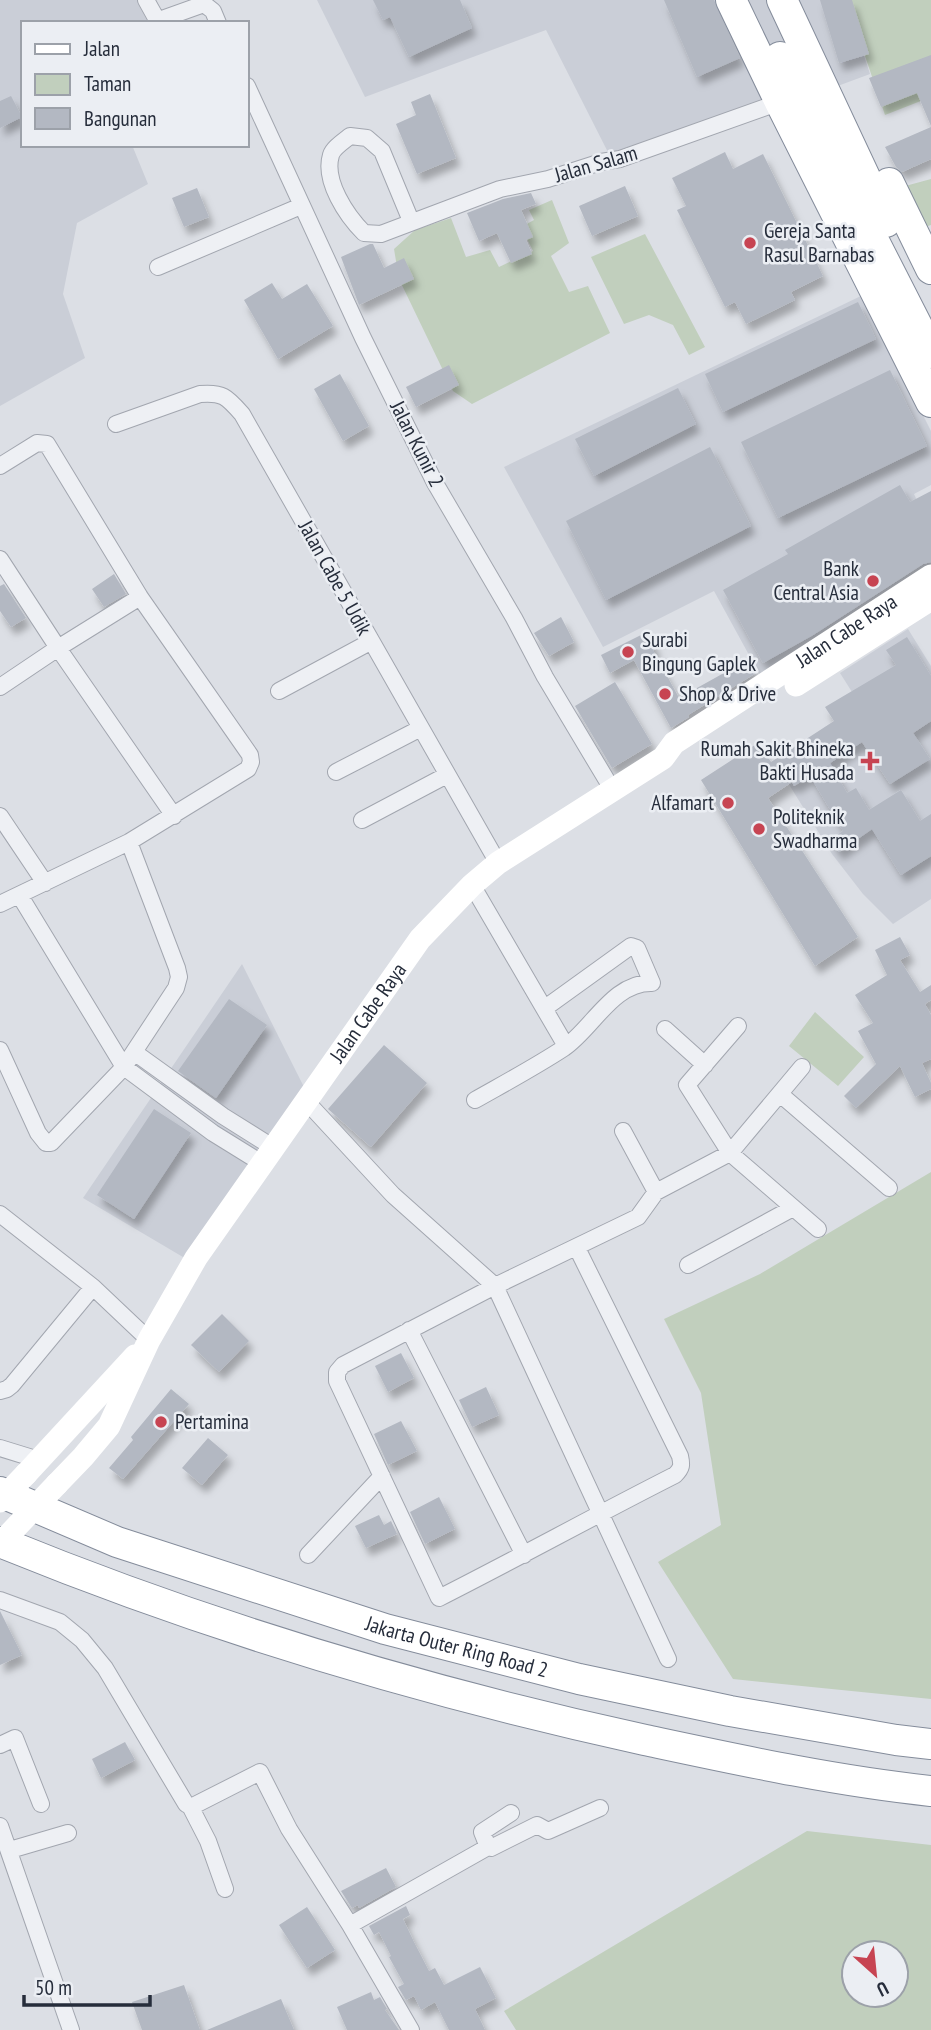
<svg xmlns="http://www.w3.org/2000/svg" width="931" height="2030" viewBox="0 0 931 2030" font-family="'PT Sans Narrow',sans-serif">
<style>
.built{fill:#caced7}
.green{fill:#c1cfbd;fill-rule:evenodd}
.building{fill:#b3b8c2;filter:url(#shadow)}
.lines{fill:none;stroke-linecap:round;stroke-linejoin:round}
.street-casing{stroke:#a2a6af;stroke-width:18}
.highway-casing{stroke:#848c9b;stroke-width:32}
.street{stroke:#eef0f4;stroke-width:16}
.secondary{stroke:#fff;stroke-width:23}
.highway{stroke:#fff;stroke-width:30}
.secondary-bridge{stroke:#fff;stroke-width:23}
.poi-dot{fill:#c74452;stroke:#ebeef3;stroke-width:2.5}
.labels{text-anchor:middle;stroke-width:5;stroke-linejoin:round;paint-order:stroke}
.street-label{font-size:21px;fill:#262d3b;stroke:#ebeef3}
.poi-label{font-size:21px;fill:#262d3b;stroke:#ebeef3;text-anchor:start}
</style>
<defs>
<filter id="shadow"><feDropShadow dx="4.5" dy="8" stdDeviation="3.5" flood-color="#0004"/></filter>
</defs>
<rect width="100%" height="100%" fill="#dcdfe5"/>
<path class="built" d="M0,0H140L151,23H23V145H132L148,184L77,223L63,294L85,358L0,406Z
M317,0H846L870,74L616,168L546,30L365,97Z
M863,295L931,431V485L914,494L931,530V576L765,684L714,591L603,647L504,467Z
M908,629L931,666V899L893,924L863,894L832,854L785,778L869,719L840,673Z
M242,964L306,1091L188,1260L83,1198Z"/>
<path class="green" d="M846,0H931V97L885,115Z
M931,179V225L919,229L898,188Z
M552,200L569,243L551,256L569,292L588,286L610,333L472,404L453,391L399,279L394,249L415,230L451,218L466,257L490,250L499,267L533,251L521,227L534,220L529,210Z
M645,234L705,347L689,355L673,325L649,315L624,324L591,257Z
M815,1012L864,1057L838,1086L789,1046Z
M931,1172V1699L733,1679L658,1562L721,1525L701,1393L664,1319L760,1274Z
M807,1831L931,1845V2030H516L504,2011ZM854,1953H896V1995H854Z"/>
<path class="building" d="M373,0H460L472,28L409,57L390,17L383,20Z
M664,0H714L740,58L697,77Z
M820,0H852L869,54L839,63Z
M931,55V126L917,93L881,107L869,78Z
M430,94L456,158L417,174L396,124L416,115L411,102Z
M11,96L22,117L0,128V101Z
M931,127V159L902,172L896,167L885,147Z
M725,152L733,169L763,154L823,276L791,292L795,300L746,324L735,302L725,307L677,210L686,206L672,178Z
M625,186L638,216L592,236L579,206Z
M197,188L209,217L184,227L172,198Z
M531,193L536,204L521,210L533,237L526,240L532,254L511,263L497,233L479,241L467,213L503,199Z
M370,244H373L384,268L404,258L414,279L359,305L341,257Z
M272,283L282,299L307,284L333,326L278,359L244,300Z
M858,302L876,339L723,412L705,374Z
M449,365L459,385L416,407L406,387Z
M890,370L927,446L778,518L741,442Z
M340,374L369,426L343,441L314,389Z
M678,388L696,424L594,476L575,439Z
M710,447L751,526L606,600L566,521Z
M900,485L910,502L931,491V562L923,564L813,635L763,663L723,590L788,554L785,550Z
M114,574L126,594L104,607L92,589Z
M4,584L26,618L11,627L0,611V586Z
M561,617L574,642L549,656L534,633Z
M647,632L656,649L653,650L679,698L749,659L756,673L688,715L689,717L671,728L634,660L610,673L601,655Z
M907,637L931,676V721L913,733L930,759L890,784L862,742L830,763L847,793L856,788L869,810L901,790L920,821L931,814V856L901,875L872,829L839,852L830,840L843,831L810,776L794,786L792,782L768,798L858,937L815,966L701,780L758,743L771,762L834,721L825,707L896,665L886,650Z
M615,682L652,744L612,768L575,706Z
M900,937L910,955L900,960L920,992L931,985V1000L925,1004L931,1015V1059L922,1063L931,1083V1089L915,1097L900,1066L856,1108L844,1096L876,1064L858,1031L873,1023L855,995L887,975L875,950Z
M229,999L267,1025L216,1098L178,1071Z
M384,1045L427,1083L371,1147L328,1109Z
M154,1109L191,1133L134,1219L97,1195Z
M222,1314L249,1341L219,1372L191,1345Z
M401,1353L414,1378L388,1392L375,1366Z
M486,1387L499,1415L472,1427L459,1400Z
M171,1389L189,1404L123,1479L109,1468L133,1440L131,1437Z
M401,1421L417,1451L388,1465L374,1434Z
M208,1438L228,1455L202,1485L182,1468Z
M439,1497L455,1529L425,1544L410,1512Z
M379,1515L384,1525L391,1521L397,1534L366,1548L355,1526Z
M0,1611L22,1655L0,1665Z
M125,1742L135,1760L101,1778L92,1759Z
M386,1868L396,1887L359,1908L358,1905L352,1908L341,1891Z
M406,1906L410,1915L403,1919L414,1942L429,1971L435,1968L444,1985L480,1967L496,1998L475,2009L485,2030H449L435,2002L421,2010L414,1996L406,2000L398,1987L404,1984L389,1957L391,1956L379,1932L374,1935L369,1926Z
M307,1907L335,1950L307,1968L279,1925Z
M184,1985L200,2030H142L132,2002Z
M371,1992L374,2000L380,1997L387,2009L385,2010L399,2030H347L337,2007Z
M281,1999L294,2030H207Z"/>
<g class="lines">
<g class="street-casing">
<path id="street" d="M146,0L156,18L162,19L204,4L213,11L218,23
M247,86L363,338L435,483L514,618L545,677L612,789
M411,221L382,151L367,138L350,136C344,141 333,148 331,155C323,181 347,216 364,233L381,234L500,189L548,179L601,162L620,159L780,102
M158,267L301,206
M116,424L200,394C223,392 227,397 242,414L498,863
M0,466L37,443L47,444L140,597L250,755L251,762L248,769L129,842L0,904
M0,559L58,648L0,687
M140,597L58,648L174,816
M279,691L370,642
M336,772L421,728
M0,816L45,883
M362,820L447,775
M472,885L566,1046
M20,896L124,1067L213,1133L263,1164
M738,1026L687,1085L730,1153L818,1229
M665,1029L705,1065
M0,1050L38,1133L46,1143H51L124,1067L176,988L179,977L177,968L129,842
M134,1052L223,1116L274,1148
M780,1094L889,1188
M475,1100C505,1083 535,1067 564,1048C593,1028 613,982 652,983L637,948L631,946L545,1008
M306,1101L393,1195L495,1286L668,1659
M656,1192L730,1153L802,1067
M0,1214L93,1287L149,1340
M577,1248L680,1456C682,1465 682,1468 675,1475C596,1515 518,1558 439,1598L337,1381V1372L343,1365L495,1286L638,1217L656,1192L623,1131
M688,1265L793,1208
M409,1330L524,1555
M0,1391L7,1389L12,1385L93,1287
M0,1448L39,1460
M308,1555L382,1476
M0,1600L60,1622L82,1640L105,1668L186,1804L190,1806L208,1841L225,1889
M0,1745L15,1738L41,1804
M190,1806L195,1805L260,1772L289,1829L350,1925L488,1847L491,1848L537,1825L548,1831L600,1808
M0,1826L71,2030
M488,1847L482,1832L511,1813
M10,1850L68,1833
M350,1925L411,2030"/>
</g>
<g class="highway-casing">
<g id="highway">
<path d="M731,0L780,102L931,402"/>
<path d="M782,0L886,222"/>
<path d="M780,57L931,353"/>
<path d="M889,183L931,269"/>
<path id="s2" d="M0,1492L117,1542L385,1629L579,1679L730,1711L896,1740L931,1744"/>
<path d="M0,1542C208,1627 426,1692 645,1740C739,1760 835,1781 931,1791"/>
</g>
</g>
<use href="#street" class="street"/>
<g class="secondary">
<path d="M796,685L931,599"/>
<path d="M26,1474L135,1356"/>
<path id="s1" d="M57,1484L83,1457L109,1426L149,1340L196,1258L420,939L472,885L498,863L663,758L674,743L931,576"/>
</g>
<use href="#highway" class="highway"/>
<path class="secondary-bridge" d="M0,1501L26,1474
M0,1544L57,1484"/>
</g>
<g class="poi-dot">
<circle cx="750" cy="243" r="7"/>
<circle cx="873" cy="581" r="7"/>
<circle cx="628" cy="652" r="7"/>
<circle cx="665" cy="694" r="7"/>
<path d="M866.5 750.5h7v7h7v7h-7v7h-7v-7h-7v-7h7z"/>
<circle cx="728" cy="803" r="7"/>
<circle cx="759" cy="829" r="7"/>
<circle cx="161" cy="1422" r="7"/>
</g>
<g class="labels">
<g class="street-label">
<text transform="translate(596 164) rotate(-16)" y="7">Jalan Salam</text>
<text transform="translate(417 444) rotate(63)" y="7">Jalan Kunir 2</text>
<text transform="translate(335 578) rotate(61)" y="7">Jalan Cabe 5 Udik</text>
<text dy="7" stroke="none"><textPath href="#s1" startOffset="1186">Jalan Cabe Raya</textPath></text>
<text dy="7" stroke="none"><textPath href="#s1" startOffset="567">Jalan Cabe Raya</textPath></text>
<text dy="7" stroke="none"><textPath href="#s2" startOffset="483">Jakarta Outer Ring Road 2</textPath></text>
</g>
<g class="poi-label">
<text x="764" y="238">Gereja Santa<tspan x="764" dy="24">Rasul Barnabas</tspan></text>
<text x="859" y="576" text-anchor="end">Bank<tspan x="859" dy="24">Central Asia</tspan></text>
<text x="642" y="647">Surabi<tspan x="642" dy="24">Bingung Gaplek</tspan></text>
<text x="679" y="701">Shop &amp; Drive</text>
<text x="854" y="756" text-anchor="end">Rumah Sakit Bhineka<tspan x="854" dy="24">Bakti Husada</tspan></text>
<text x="714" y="810" text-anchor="end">Alfamart</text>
<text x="773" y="824">Politeknik<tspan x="773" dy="24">Swadharma</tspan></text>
<text x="175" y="1429">Pertamina</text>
</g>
</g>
<rect x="21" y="21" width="228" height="126" fill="#ebeef3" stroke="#9ca1a9" stroke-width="2"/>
<rect x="35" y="44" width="35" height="10" fill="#ffffff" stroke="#9ca1a9" stroke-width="2"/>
<text x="84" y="56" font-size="21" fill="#262d3b">Jalan</text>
<rect x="35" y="74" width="35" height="21" fill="#c1cfbd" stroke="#9ca1a9" stroke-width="2"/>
<text x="84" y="91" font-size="21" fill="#262d3b">Taman</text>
<rect x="35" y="108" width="35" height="21" fill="#b3b8c2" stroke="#9ca1a9" stroke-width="2"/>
<text x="84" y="126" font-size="21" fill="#262d3b">Bangunan</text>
<g transform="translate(875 1974) rotate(153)"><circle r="33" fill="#ebeef3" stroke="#9ca1a9" stroke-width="2"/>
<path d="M0-5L12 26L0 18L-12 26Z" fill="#c74452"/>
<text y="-10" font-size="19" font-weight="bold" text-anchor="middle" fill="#262d3b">U</text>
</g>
<path d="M24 1995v10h126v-10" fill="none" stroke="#262d3b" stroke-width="3.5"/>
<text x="35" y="1995" font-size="21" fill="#262d3b" stroke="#ebeef3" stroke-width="5" paint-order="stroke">50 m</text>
</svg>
